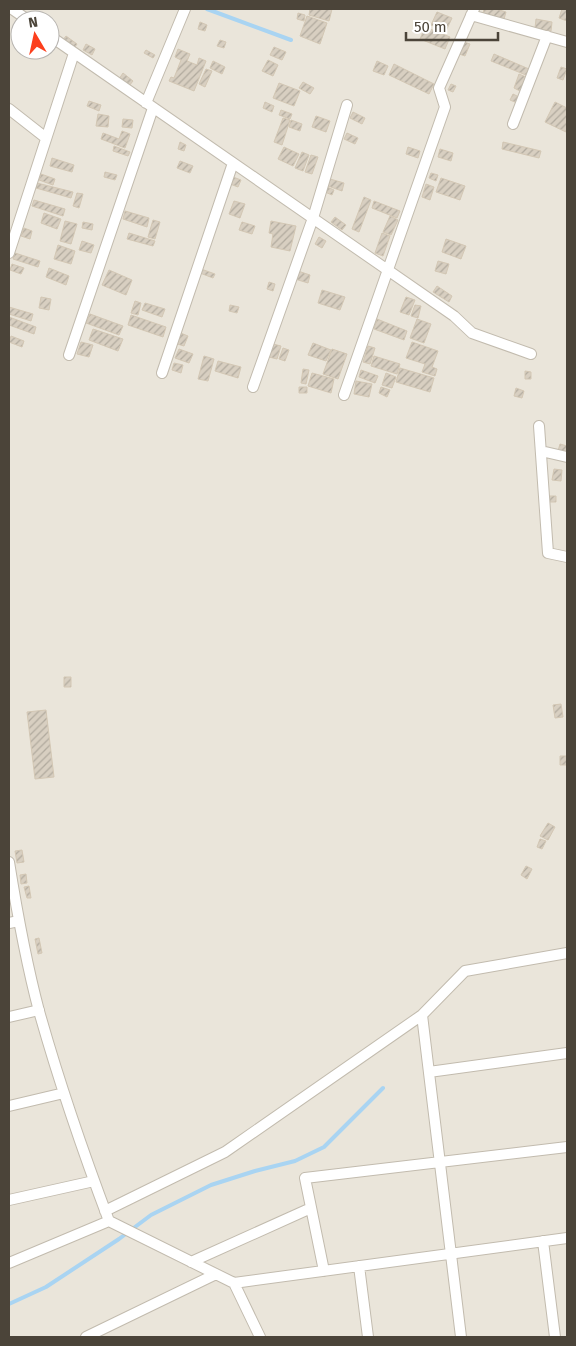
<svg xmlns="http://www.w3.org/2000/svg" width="576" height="1346" viewBox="0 0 576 1346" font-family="'Fira Sans',sans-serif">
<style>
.residential{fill:#eae5da;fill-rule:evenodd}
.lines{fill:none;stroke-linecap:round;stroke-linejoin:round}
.stream{stroke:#a9d4f2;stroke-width:4}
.building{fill:url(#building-hatch);stroke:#d3c7b4}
.street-casing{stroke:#c2bbae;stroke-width:12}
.street{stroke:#fff;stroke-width:10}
</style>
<defs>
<pattern id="building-hatch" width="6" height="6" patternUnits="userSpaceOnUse" patternTransform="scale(1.25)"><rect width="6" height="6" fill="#d8cfc1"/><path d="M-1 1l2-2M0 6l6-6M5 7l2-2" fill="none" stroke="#b1aa9e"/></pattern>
</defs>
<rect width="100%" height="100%" fill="#f6f3ec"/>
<path class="residential" d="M9,9H567V1337H9ZM20,20H50V50H20Z"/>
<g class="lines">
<path class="stream" d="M207,9L291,40
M9,1304L46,1287L119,1239L151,1215L211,1185L255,1171L295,1161L324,1147L383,1088"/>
</g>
<path class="building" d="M310,9H332L329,21L309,15Z
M484,9H496L506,12L504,19L483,13Z
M562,9H567V21L559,18Z
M437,12L452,18L446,31L431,25Z
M298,13L305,15L304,21L297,19Z
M307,16L327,23L320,44L300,36Z
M536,19L552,22L551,31L535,28Z
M200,22L207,25L205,31L198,29Z
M425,27L450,37L445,49L420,39Z
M66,36L77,44L73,50L62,41Z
M220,40L226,42L224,48L217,46Z
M464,42L470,44L465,56L459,54Z
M86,44L95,49L92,55L83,50Z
M274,47L286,52L282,60L270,55Z
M178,49L190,54L187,61L197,65L199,58L206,61L194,91L169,81L171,77L174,78L181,60L175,57Z
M146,50L155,55L153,58L144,53Z
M494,54L529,69L526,75L491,61Z
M268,60L278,65L273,76L262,71Z
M213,61L225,67L222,74L210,68Z
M377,61L388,66L384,75L373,71Z
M394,64L434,84L429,94L389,75Z
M561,67L567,69L563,80L557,78Z
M206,69L212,71L205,87L199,84Z
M123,73L133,81L129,86L119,79Z
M519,74L526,77L520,91L514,88Z
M303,82L314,88L310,94L299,88Z
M279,83L300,91L294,106L273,98Z
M451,84L456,86L453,92L448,90Z
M513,94L519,97L517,103L510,100Z
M89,101L101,105L99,111L87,106Z
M265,102L274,106L272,112L263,108Z
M555,102L567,108V129L566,132L545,122Z
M281,110L292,114L290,119L279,115Z
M353,112L365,118L362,124L350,118Z
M98,114L109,116L108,127L96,126Z
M316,116L330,121L326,132L312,127Z
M283,118L290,120L282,145L274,142Z
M123,119L133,120L132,128L122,127Z
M291,120L302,124L300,131L289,127Z
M122,131L130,134L125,148L101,139L103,133L119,139Z
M347,133L358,138L355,144L344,139Z
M180,142L186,145L184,151L178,149Z
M503,142L541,151L539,158L502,149Z
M114,146L130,152L128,156L113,151Z
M284,147L299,154L293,166L278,159Z
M408,147L420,151L418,158L406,154Z
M440,149L453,153L451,161L438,157Z
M302,152L309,155L303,171L295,168Z
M311,155L318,157L312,174L305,172Z
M52,158L74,165L72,172L50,166Z
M180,161L193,166L190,173L177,168Z
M105,172L117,175L115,180L104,177Z
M431,173L438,175L436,181L429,178Z
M41,174L55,179L53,185L39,180Z
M233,177L241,180L238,187L230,184Z
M441,178L465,186L460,200L436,192Z
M330,179L344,183L342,191L328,186Z
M37,183L73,192L71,198L36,188Z
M426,184L434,187L430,200L422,197Z
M327,187L334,190L332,195L325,192Z
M77,193L83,194L79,208L73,206Z
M364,197L371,200L359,232L352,229Z
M34,200L65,209L63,216L32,206Z
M234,201L245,204L240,218L229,214Z
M374,201L400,211L397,218L372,208Z
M125,211L149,218L147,227L123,219Z
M44,213L61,219L57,229L41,223Z
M390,216L398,220L391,235L383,232Z
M335,217L346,225L342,230L331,222Z
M153,220L160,222L155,239L148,237Z
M65,221L77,224L71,244L60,241Z
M271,221L296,226L290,251L271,247L273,234L269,233Z
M83,222L93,224L92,230L82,228Z
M242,222L255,226L252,234L239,230Z
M24,228L32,231L30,239L21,236Z
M129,233L155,241L153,246L127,239Z
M382,233L390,236L383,256L375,253Z
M319,237L326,241L322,248L315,244Z
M446,239L466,246L461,259L442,252Z
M82,241L94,245L91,253L79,250Z
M58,245L75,251L71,264L54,259Z
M15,253L40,261L38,267L13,259Z
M438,261L449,264L446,274L435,271Z
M12,264L24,268L21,274L10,270Z
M49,268L69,276L66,285L46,277Z
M201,269L215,274L213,278L200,273Z
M109,270L132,280L126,295L102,285Z
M298,271L310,275L308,283L295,279Z
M269,282L275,284L273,291L267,289Z
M437,286L452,296L449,302L433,292Z
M322,290L345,297L340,310L318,303Z
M41,297L51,299L49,310L39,308Z
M406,297L415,300L409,315L400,312Z
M135,301L141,303L138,315L131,313Z
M145,303L165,309L162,317L142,310Z
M230,305L239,307L237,313L229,311Z
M415,305L421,306L418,318L411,316Z
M9,307L33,314L31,321L9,314Z
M90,314L123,326L119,335L86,323Z
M131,315L166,327L163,337L128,325Z
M9,317L36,327L34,334L9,325Z
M377,319L407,331L404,340L374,329Z
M417,319L431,324L424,343L410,338Z
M93,329L123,339L118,351L89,340Z
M178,332L188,336L184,346L174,343Z
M11,336L24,341L22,347L9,342Z
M81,342L93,345L89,357L77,354Z
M412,342L438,351L432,367L437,369L435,376L422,372L425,364L406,358Z
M313,343L331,350L326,361L308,355Z
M273,344L281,346L277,359L269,357Z
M368,346L375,348L370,364L363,362Z
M283,348L289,350L285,361L279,359Z
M179,349L193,354L189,363L175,358Z
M332,349L347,354L338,379L323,374Z
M204,356L214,359L208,381L198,379Z
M374,356L400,364L397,374L371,366Z
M218,361L241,367L238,378L215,371Z
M174,363L183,365L181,373L172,370Z
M400,368L434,378L430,392L396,382Z
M303,369L309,370L306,384L301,383Z
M361,370L378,376L375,383L359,377Z
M525,371L531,372V379H525Z
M312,373L334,379L331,393L308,386Z
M386,373L396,377L392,388L382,385Z
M356,381L372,384L369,397L354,394Z
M299,387H307V393H299Z
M381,387L390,390L387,397L379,393Z
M516,388L524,391L522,398L514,396Z
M560,444L567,446V453L558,451Z
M554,469L562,470L561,481L552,480Z
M548,496H556V502H548Z
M64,677H71V687H64Z
M561,704L563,717L555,718L553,705Z
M46,710L54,777L35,779L27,712Z
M560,756H567V765H560Z
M548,823L555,827L548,840L540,836Z
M540,839L546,841L542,849L537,847Z
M22,850L24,862L17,863L15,851Z
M526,866L532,869L527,879L521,875Z
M26,874L27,883L21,884L20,875Z
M29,886L31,898H27L24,887Z
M39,938L42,953L38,954L35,939Z"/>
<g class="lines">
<g class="street-casing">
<path id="street" d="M12,9L28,20
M471,15L567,42
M50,36L454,316L472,333L531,354
M146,103L185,9
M9,109L46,138
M513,124L547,36
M9,253L74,53
M69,355L153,108
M162,373L233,163
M253,387L313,218L347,105
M344,395L445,107L439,88L474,9
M539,426L548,553L567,557
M541,451L567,457
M9,862C17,912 26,962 39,1011C59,1082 83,1152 109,1221L234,1283L260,1337
M9,923L19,921
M422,1015L461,1337
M9,1017L39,1010
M429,1072L567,1053
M9,1106L64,1093
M9,1200L94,1181
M105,1211L225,1152L422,1015L465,971L567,953
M543,1241L555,1337
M191,1262L311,1208
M9,1263L109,1221
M359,1266L368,1337
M324,1271L305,1178L567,1147
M234,1283L567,1238
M86,1337L216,1274"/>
</g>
<use href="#street" class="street"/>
</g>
<rect width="576" height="1346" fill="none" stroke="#4b4439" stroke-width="20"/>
<g transform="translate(35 35) rotate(351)"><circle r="24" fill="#ffffff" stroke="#b7b4b0"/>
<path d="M0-4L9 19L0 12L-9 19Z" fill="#fc3f1d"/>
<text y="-8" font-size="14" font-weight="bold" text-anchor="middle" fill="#4b4439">N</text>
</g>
<path d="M406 32v8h92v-8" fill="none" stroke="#4b4439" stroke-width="2.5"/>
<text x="414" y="32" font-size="15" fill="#4b4439" stroke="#ffffff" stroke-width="4" paint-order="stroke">50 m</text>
</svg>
